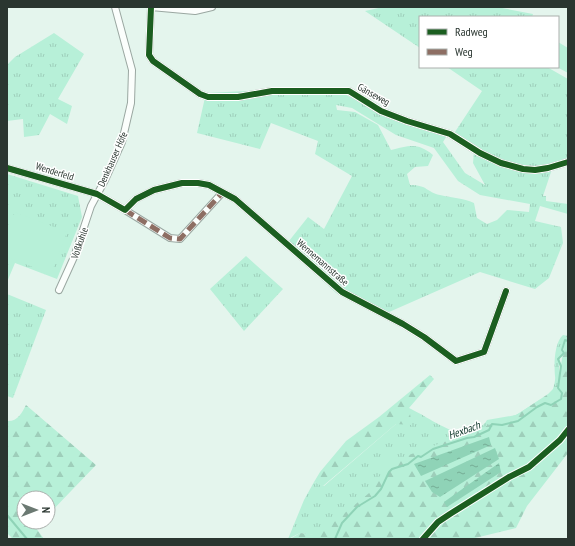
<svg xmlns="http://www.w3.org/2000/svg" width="575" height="546" viewBox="0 0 575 546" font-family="'PT Sans Narrow',sans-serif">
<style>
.grass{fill:url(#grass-tufts);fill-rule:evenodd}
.forest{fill:url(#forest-firs)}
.garden{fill:#b7f0d8}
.water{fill:url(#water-ripples)}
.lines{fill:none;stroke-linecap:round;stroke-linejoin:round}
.stream{stroke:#8fd3b7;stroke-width:2}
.minor-casing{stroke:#9aa7a1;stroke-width:8}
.minor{stroke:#fbfefc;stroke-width:6}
.quiet{stroke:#8d6e63;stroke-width:5;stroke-dasharray:10 5;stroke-linecap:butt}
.cycleway-casing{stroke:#fff;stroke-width:8}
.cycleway{stroke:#1b5e20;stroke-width:6}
.labels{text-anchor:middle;stroke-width:3;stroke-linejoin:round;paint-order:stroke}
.street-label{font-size:10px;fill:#2a3630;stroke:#fff}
.water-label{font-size:11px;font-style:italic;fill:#073123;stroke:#fff}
</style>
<defs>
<pattern id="grass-tufts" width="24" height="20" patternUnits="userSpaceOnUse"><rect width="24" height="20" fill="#b7f0d8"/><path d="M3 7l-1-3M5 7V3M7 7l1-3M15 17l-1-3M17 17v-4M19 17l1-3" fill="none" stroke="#9eceba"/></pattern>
<pattern id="forest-firs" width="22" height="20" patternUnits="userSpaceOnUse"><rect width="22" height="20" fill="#b7f0d8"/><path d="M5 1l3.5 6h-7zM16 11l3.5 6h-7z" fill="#9eceba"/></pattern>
<pattern id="water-ripples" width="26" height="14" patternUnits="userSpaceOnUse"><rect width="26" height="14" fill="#8fd3b7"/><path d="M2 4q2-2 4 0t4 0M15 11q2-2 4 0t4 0" fill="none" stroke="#75ac95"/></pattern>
</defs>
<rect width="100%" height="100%" fill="#e4f5ed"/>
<path class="grass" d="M383,7H497L533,14L532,17H420V48L365,11Z
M54,33L84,54L58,99L72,106L67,124L50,114L39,135L24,137L23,119L7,121V65L15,57Z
M447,67H547L568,79V161L552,169L543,196H546V201L568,204V214L540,206L535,221L561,227L563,243L549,278L535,289L480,272L380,316L336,293L285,246L308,217L324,229L352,176L315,154L318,141L271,123L260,149L197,133L206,93L332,87L333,92L346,94L348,96L361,100L389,116L448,134L443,142L465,173L485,185L473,163L474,152L451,138L482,91ZM336,105L352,108L396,135L434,148L458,181L480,195L530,204L529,212L507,210L497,220L487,224L477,218L474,203C463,198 452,198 440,195C426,192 428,185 410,185L407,174L415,167L428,166L433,155C417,142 409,146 391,150L378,125L355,112L337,110Z
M7,174L78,196L82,217L57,279L15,263L7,282Z
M246,256L283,289L244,331L210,289Z
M7,294L46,310L13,398L7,396Z
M563,335L568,336V340L565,339L562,349L564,352L560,356L559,369L561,393L382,484L334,538L300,533L288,539L304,500L314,482L324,486L396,424L409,408C422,414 444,429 457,432C468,435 482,429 487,420L516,415L541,399L551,397C552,391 556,382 555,376C554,365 554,343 563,335Z"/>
<path class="forest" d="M568,338V453L527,506L516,528L471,539H290L300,533L318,535L374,489L385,464L518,414L548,394L558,384L565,340Z
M430,375L434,379L409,408L412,425L396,424L323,486L314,482L320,472L346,441L379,417Z
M26,405L96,465L48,515V498H24V522H41L36,528L44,539H13L7,533V421C17,422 22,413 26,405Z"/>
<path class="garden" d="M558,42L568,48V73L557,67Z
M15,212L67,232L51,274L7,257V233Z"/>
<path class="water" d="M489,437L491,445L421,476L414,464Z
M495,448L499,459L440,497L432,492L425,481Z
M499,463L501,472L447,507L444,502Z"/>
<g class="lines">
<path class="stream" d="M7,515L27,539
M335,539L342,523L357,507L375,496L381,489L389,472L392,469L408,464L418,456L421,457L433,449L467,438L474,437L489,430L492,424L502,425L518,421L537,407L545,403L551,405L561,399L562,393L558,388L561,366L558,359L564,353L562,350L565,340L568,341"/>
<g class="minor-casing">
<path id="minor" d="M151,7L149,55L153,61L200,94L208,97H238L272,91H349L381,111L407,121L450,134L480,153L501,163L523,169L535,170L548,168L568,162
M151,7L195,11L212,7
M7,168L97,194L125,210L136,199L154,190L182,183H198L209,185L235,199L342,292L403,324L424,337L456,361L484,352L506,291
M125,210L170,238L180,239L222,193
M59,290L74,257L91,206L105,180L122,142L131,103L132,70L115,7"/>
</g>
<use href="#minor" class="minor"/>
<path class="quiet" d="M125,210L170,238L180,239L222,193"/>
<g class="cycleway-casing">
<path id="cycleway" d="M151,7L149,55L153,61L200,94L208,97H238L272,91H349L381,111L407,121L450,134L480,153L501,163L523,169L535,170L548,168L568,162
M7,168L97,194L125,210L136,199L154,190L182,183H198L209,185L235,199L342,292L403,324L424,337L456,361L484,352L506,291
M423,539L438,522L450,514L509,477L529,467L560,440L568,430"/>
</g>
<use href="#cycleway" class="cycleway"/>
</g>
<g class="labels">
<g class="street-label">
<text transform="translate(374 94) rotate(29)" y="4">Gänseweg</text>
<text transform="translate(112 159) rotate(-66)" y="4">Denkhauser Höfe</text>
<text transform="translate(55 171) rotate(17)" y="4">Wenderfeld</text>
<text transform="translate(79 243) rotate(-71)" y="4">Voßkuhle</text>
<text transform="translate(323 262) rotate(41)" y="4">Wennemannstraße</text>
</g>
<g class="water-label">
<text transform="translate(464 430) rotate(-20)" y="4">Hexbach</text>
</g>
</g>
<rect width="575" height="546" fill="none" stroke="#2a3630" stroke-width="16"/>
<rect x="419" y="16" width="140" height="52" fill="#ffffff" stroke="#aaafac"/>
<rect x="427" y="29" width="20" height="6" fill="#1b5e20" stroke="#aaafac"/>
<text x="455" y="36" font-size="12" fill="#2a3630">Radweg</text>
<rect x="427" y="49" width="20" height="6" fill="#8d6e63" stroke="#aaafac"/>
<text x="455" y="56" font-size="12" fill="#2a3630">Weg</text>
<g transform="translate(36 510) rotate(90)"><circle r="19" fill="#ffffff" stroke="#aaafac"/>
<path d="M0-3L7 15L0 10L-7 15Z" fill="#6b7972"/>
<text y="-6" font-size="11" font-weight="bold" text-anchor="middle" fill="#2a3630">N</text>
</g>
</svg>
